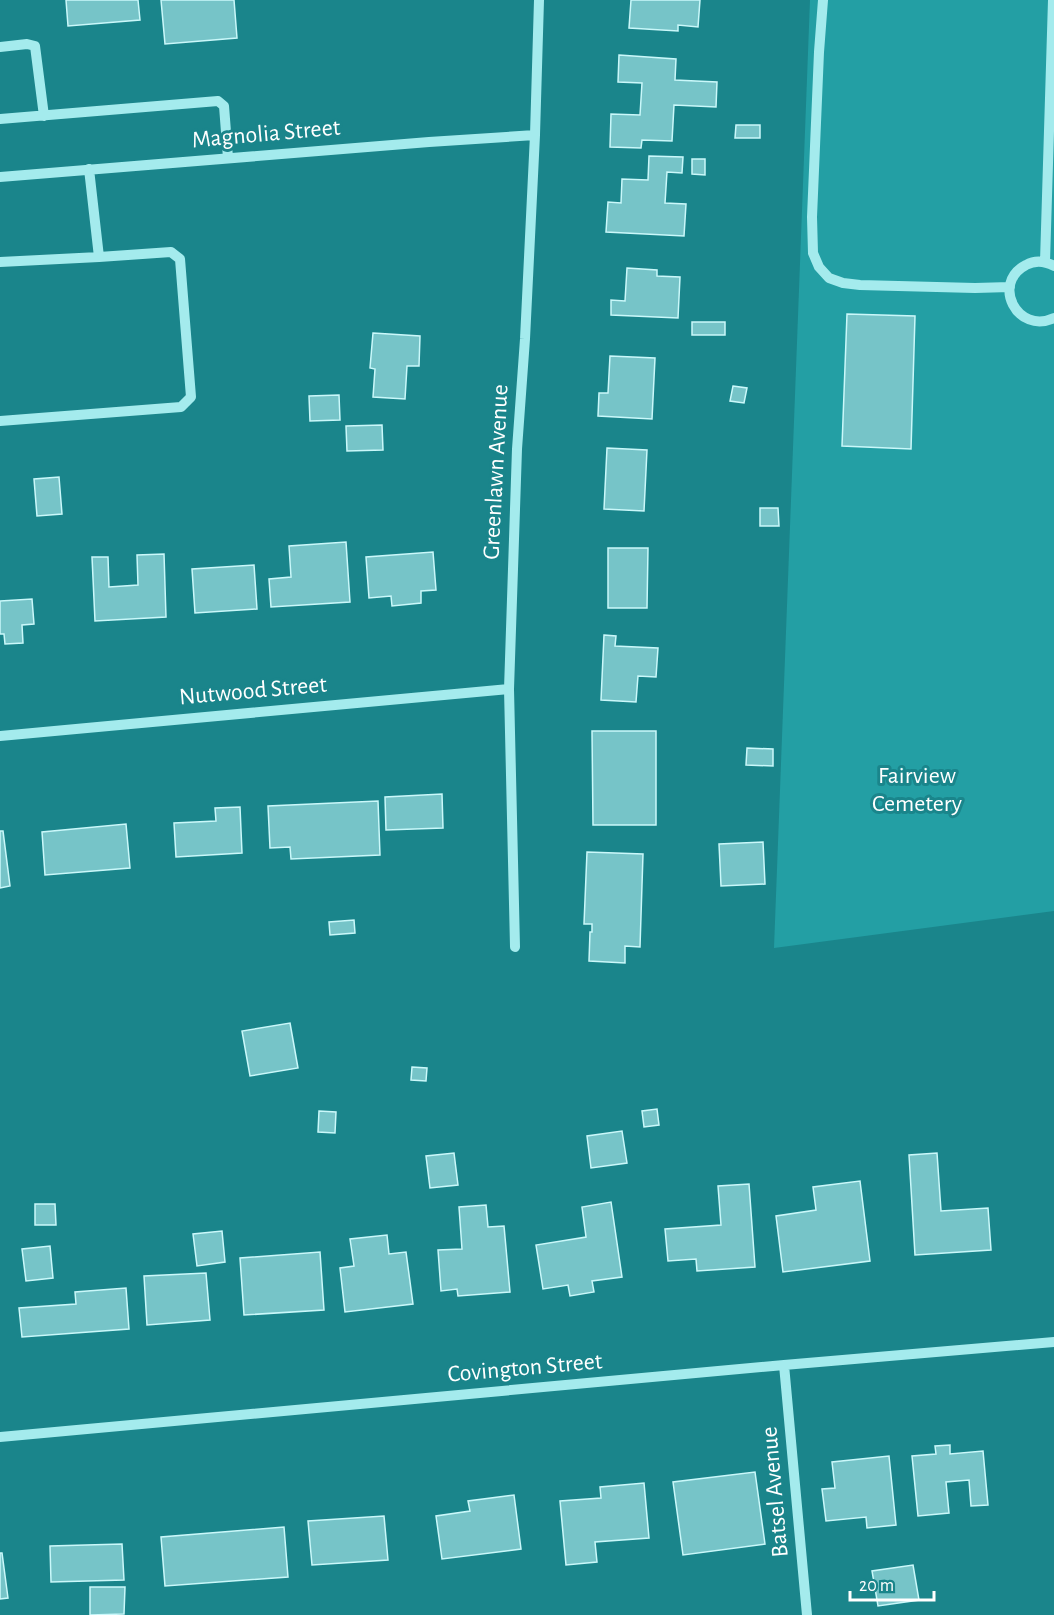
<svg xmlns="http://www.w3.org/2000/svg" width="1054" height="1615" font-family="'Alegreya Sans',sans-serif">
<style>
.green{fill:#239fa4}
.building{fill:#76c4c8;stroke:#caf8fa;stroke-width:1.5}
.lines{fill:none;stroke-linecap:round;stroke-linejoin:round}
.minor{stroke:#a4ebed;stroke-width:10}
.labels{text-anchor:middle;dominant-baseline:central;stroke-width:6;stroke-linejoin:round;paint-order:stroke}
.street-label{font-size:24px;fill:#fff;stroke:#1a858b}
.park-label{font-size:24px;fill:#fff;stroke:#1a858b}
</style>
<rect width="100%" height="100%" fill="#1a858b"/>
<path class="green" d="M 810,0 L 1054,0 L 1054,911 L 774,948 Z"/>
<path class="building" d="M 66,0 L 138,0 L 140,20 L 68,26 Z
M 161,0 L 234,0 L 237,38 L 165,44 Z
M 631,0 L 700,0 L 698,27 L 678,25 L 678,31 L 629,28 Z
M 619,55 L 676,59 L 675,80 L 717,82 L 716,107 L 674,105 L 672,141 L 642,140 L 641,148 L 610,147 L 611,114 L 640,115 L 642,83 L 618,82 Z
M 736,125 L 760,125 L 760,138 L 735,138 Z
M 649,156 L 683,157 L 682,173 L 667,172 L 665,203 L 686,204 L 684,236 L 606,232 L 608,202 L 621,203 L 622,179 L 648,180 Z
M 692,159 L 705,159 L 705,175 L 692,174 Z
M 627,268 L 657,270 L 657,276 L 680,277 L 678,318 L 611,315 L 611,300 L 625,301 Z
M 847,314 L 915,316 L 911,449 L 842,446 Z
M 692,322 L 725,322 L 725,335 L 692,335 Z
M 373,333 L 420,336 L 419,366 L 407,366 L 405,399 L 373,397 L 375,369 L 370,368 Z
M 610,356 L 655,358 L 652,419 L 598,416 L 599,393 L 608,393 Z
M 733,386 L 747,388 L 744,403 L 730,401 Z
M 339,395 L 340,420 L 310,421 L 309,396 Z
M 382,425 L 383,450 L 347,451 L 346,426 Z
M 607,448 L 647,450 L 644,511 L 604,509 Z
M 59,477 L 62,514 L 37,516 L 34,479 Z
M 760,508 L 778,508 L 779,526 L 760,526 Z
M 346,542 L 350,602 L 271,607 L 269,579 L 291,577 L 289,546 Z
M 608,548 L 648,548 L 647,608 L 608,608 Z
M 433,552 L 436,590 L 421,591 L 421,603 L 392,606 L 391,596 L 369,598 L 366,557 Z
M 164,554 L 166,617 L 95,621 L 92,557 L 108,557 L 109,587 L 138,585 L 137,555 Z
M 254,565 L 257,609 L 195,613 L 192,569 Z
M 32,599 L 34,624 L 22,625 L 23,643 L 5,644 L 4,634 L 0,634 L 0,601 Z
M 604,635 L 616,636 L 615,646 L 658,648 L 656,677 L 638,676 L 636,702 L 601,700 Z
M 592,731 L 656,731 L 656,825 L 593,825 Z
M 747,748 L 773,749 L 773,766 L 746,765 Z
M 442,794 L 443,828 L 386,830 L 385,797 Z
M 378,801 L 380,855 L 291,859 L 290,847 L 270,848 L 268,806 Z
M 240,807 L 242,853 L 176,857 L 174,823 L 216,821 L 215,808 Z
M 126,824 L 130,868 L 45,875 L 42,832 Z
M 0,831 L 3,831 L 10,886 L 0,888 Z
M 763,842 L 765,884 L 721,886 L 719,844 Z
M 587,852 L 643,854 L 640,947 L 625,946 L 625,963 L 589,961 L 590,932 L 592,932 L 592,924 L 584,924 Z
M 354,920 L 355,933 L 330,935 L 329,922 Z
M 290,1023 L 298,1068 L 250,1076 L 242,1031 Z
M 412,1067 L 427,1068 L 426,1081 L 411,1080 Z
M 657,1109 L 659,1125 L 644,1127 L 642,1111 Z
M 319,1111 L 336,1112 L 335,1133 L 318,1132 Z
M 622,1131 L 627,1163 L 591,1168 L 587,1136 Z
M 454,1153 L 458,1185 L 430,1188 L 426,1156 Z
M 937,1153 L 941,1211 L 988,1208 L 991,1250 L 915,1255 L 909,1155 Z
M 860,1181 L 870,1261 L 783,1272 L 776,1216 L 816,1210 L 813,1187 Z
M 749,1184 L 755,1267 L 697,1271 L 696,1259 L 668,1261 L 665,1229 L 721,1225 L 718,1186 Z
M 611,1202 L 622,1277 L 592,1281 L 594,1292 L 570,1296 L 568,1285 L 543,1289 L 536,1245 L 586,1237 L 582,1207 Z
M 35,1204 L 55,1204 L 56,1225 L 35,1225 Z
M 486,1205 L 488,1227 L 504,1226 L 510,1292 L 458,1296 L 457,1289 L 441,1291 L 438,1250 L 462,1249 L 459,1207 Z
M 222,1231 L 225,1262 L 197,1266 L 193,1234 Z
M 387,1235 L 389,1254 L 406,1252 L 413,1304 L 345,1312 L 340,1268 L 354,1266 L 350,1239 Z
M 50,1246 L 53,1278 L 26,1281 L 22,1249 Z
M 320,1252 L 324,1310 L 244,1315 L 240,1258 Z
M 206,1273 L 210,1320 L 147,1325 L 144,1276 Z
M 126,1288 L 129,1329 L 22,1337 L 19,1308 L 76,1304 L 75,1292 Z
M 950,1445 L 950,1454 L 983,1451 L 988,1505 L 971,1506 L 969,1480 L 946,1482 L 949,1513 L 918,1516 L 912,1456 L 936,1454 L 935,1446 Z
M 889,1456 L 896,1525 L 867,1528 L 866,1517 L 826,1521 L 822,1489 L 835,1488 L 832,1462 Z
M 755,1472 L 765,1544 L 683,1555 L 673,1482 Z
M 644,1483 L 649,1538 L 595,1542 L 597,1562 L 566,1565 L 560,1501 L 601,1498 L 600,1487 Z
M 514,1495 L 521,1549 L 442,1559 L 436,1516 L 470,1511 L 468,1501 Z
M 384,1516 L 388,1560 L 312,1565 L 308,1521 Z
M 284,1527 L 288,1577 L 165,1586 L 161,1537 Z
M 122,1544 L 124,1580 L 51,1582 L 50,1546 Z
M 0,1553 L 2,1553 L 8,1598 L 0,1599 Z
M 913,1565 L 919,1600 L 878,1606 L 872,1571 Z
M 90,1587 L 125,1587 L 124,1614 L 90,1615 Z"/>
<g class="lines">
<path class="minor" d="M 823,0 L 819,52 L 812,217 L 813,253 L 819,267 L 829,278 L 843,283 L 860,285 L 975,288 L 1010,287
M 0,47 L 27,44 L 35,46 L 44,116
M 0,119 L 218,101 L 224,106 L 228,158
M 0,177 L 429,142 L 535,135
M 0,262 L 99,257
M 1045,262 L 1053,0
M 1054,266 C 1045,261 1035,260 1026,265 C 991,283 1017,335 1054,318
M 0,421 L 181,407 L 191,397 L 180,259 L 171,252 L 99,257 L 89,169
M 0,736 L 509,689
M 515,947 L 509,689 L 517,449 L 525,339 L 535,135 L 539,0
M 784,1365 L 807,1615
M 0,1437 L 784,1365 L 1054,1342"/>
</g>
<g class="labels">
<g class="street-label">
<text transform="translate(266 134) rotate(-5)">Magnolia Street</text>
<text transform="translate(496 472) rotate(-87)">Greenlawn Avenue</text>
<text transform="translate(253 691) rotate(-5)">Nutwood Street</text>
<text transform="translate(525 1368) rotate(-5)">Covington Street</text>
<text transform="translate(775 1492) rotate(-95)">Batsel Avenue</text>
</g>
<g class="park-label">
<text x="917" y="776">Fairview<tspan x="917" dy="28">Cemetery</tspan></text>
</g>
</g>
<path d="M850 1591v9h84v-9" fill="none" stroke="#ffffff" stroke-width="3"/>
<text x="859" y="1591" font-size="18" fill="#ffffff" stroke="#1a858b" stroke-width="4.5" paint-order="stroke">20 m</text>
</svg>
